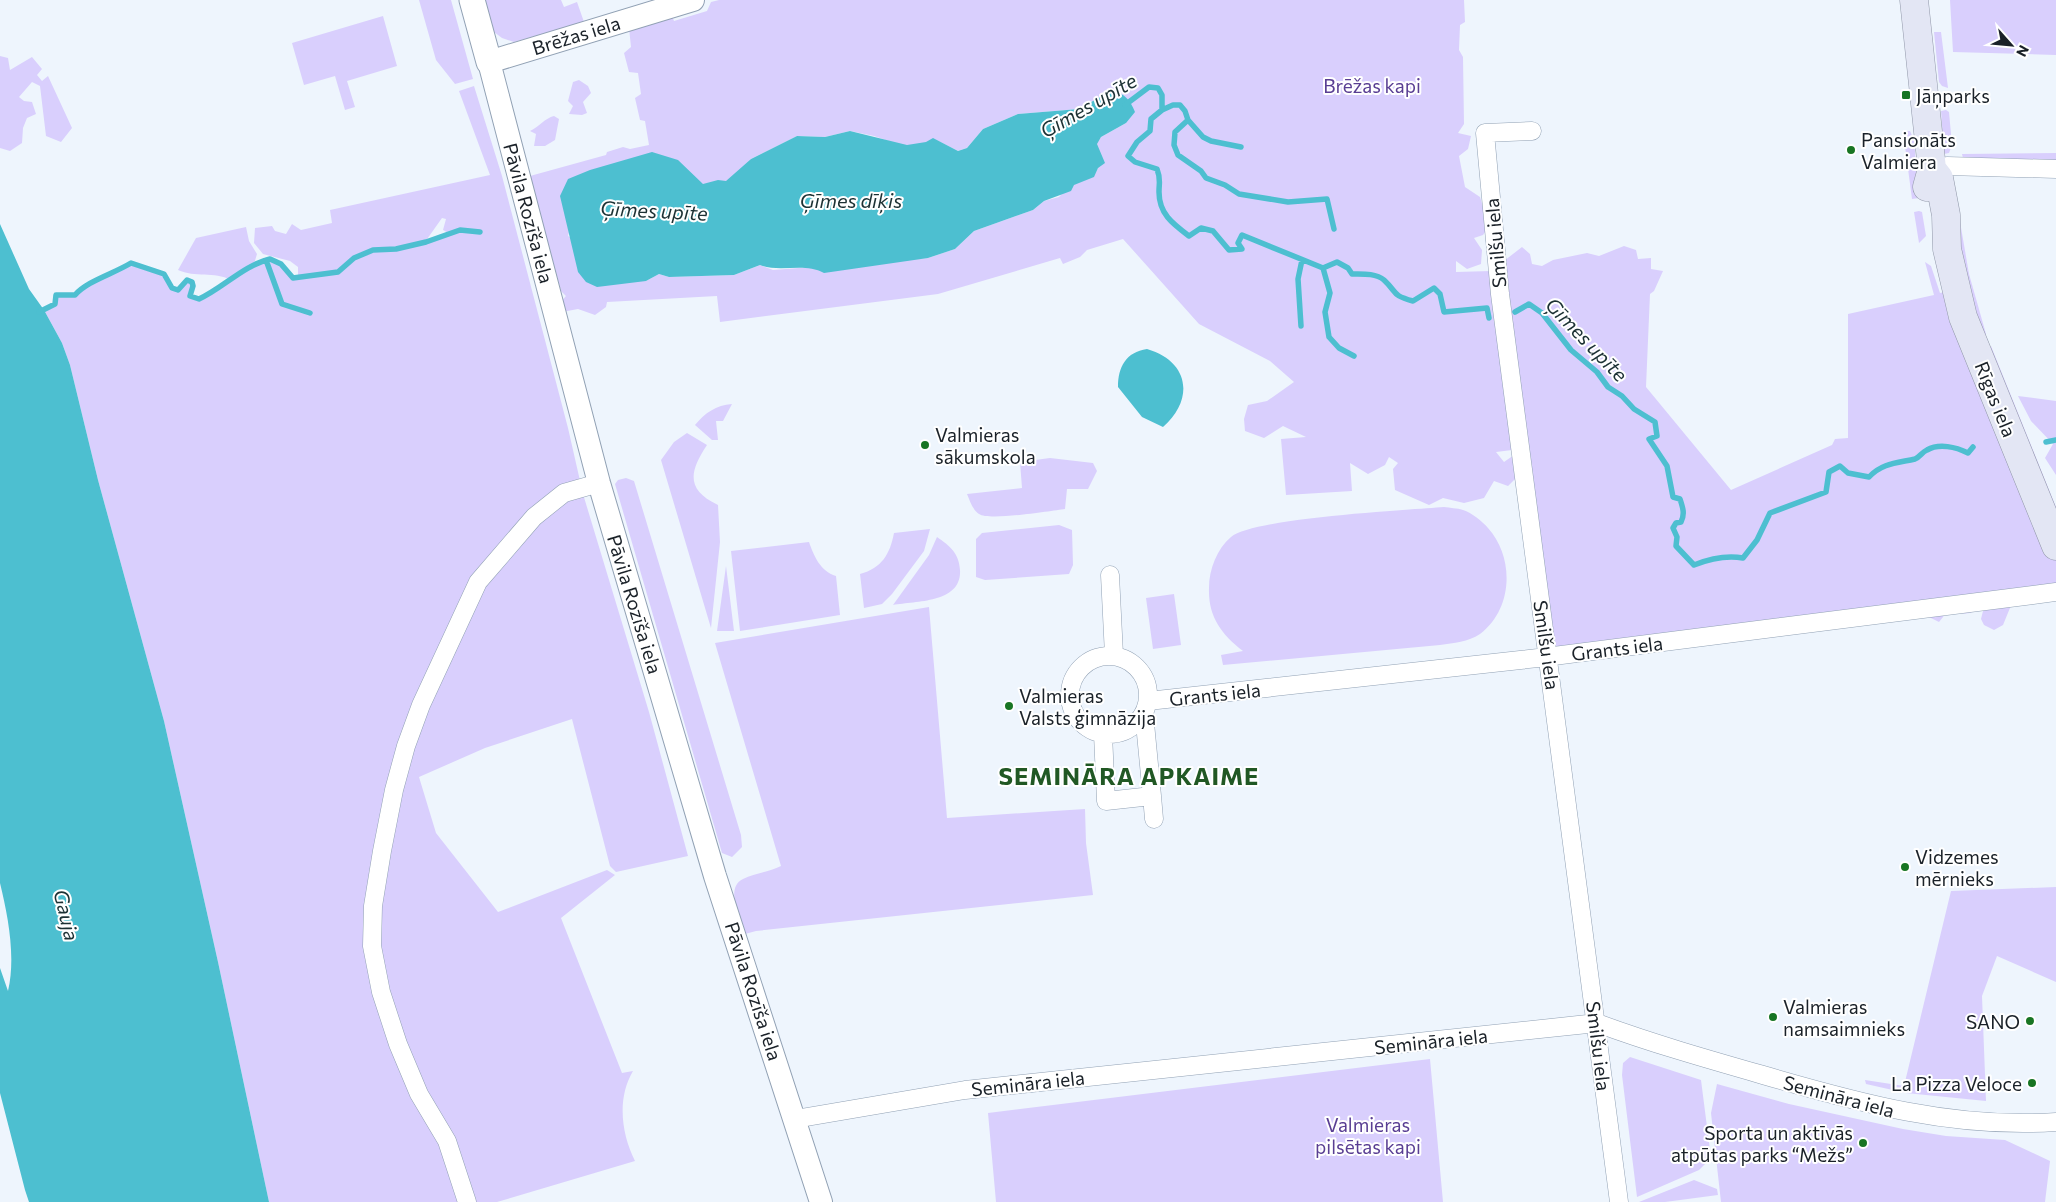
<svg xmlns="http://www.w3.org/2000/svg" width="2056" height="1202" font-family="Commissioner,sans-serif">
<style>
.green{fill:#d9cffd;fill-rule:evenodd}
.water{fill:#4dbfd0}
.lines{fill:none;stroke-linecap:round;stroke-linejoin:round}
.stream{stroke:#4dbfd0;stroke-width:5.5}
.minor-casing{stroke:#91a1b4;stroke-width:19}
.tertiary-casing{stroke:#91a1b4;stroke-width:24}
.secondary-casing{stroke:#91a1b4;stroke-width:27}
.primary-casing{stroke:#9097a8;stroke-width:29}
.minor{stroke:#fff;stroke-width:18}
.tertiary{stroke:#fff;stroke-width:22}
.secondary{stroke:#fff;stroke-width:25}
.primary{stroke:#e3e6f4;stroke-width:28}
.poi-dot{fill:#187523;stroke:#fff;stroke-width:2}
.labels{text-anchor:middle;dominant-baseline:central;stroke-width:4;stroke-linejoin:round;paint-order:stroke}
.street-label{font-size:19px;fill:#1a2128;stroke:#fff}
.park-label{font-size:19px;fill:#593e93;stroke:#fff}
.poi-label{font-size:19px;fill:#1a2128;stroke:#fff;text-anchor:start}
.water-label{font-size:20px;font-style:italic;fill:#1c3134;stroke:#fff}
.district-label{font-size:24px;font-weight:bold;letter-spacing:1px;fill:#215824;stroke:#fff}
</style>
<rect width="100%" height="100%" fill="#eef5fd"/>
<path class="green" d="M 419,0 L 451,0 L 473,79 L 455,84 L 436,60 Z
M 483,0 L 561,0 L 564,7 L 577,2 L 584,22 L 514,42 L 502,38 L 494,32 L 489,23 Z
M 719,0 L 1464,0 L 1465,22 L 1460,25 L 1459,50 L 1463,57 L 1464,124 L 1458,133 L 1471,136 L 1468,149 L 1459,156 L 1465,187 L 1480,197 L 1489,226 L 1483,235 L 1474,238 L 1482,250 L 1481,264 L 1467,269 L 1456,261 L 1456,272 L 1491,271 L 1522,247 L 1530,254 L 1532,264 L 1542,266 L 1553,260 L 1587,253 L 1599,256 L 1624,246 L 1636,250 L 1638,259 L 1651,258 L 1651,269 L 1663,271 L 1654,291 L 1650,294 L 1646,387 L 1731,490 L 1832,445 L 1835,439 L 1848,438 L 1848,314 L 1934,295 L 1925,262 L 1931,266 L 1940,293 L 1955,290 L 2056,548 L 2056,592 L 2012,603 L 2003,625 L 1994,630 L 1984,625 L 1981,619 L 1983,611 L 1976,609 C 1967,618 1958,610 1947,612 L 1939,622 L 1925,615 L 1548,656 L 1520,449 L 1496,452 L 1504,462 L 1514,455 L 1519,475 L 1508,486 L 1494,481 L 1484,498 L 1464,503 L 1443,498 L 1429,505 L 1395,490 L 1393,469 L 1398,463 L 1389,457 L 1385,465 L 1368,474 L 1350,463 L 1352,491 L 1286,495 L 1281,439 L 1306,437 L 1283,426 L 1264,438 L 1245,431 L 1244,419 L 1248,405 L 1267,401 L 1294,382 L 1270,361 L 1199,324 L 1123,239 L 1087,250 L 1080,257 L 1063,264 L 1060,258 L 938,294 L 720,322 L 717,296 L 607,302 L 606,307 L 595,315 L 578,309 L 562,312 L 559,304 L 566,296 L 561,291 L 530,176 L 606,155 L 607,152 L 623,147 L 630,149 L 649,145 L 645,121 L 640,120 L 635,98 L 641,94 L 638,73 L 629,72 L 624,53 L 631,47 L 629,28 L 672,16 L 674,21 L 707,11 L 711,2 ZM 1092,101 L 1126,123 L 1101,137 L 1091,150 L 1098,168 L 1093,177 L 1071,184 L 1059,197 L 1044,201 L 1033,210 L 974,231 L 955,249 L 928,258 L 773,270 L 760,265 L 734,275 L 669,277 L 659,274 L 646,281 L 568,236 L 569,232 L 731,182 L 751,159 L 797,136 L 825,137 L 850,131 L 874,136 L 906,147 L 938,141 L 958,151 L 967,148 L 983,129 L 1018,114 L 1079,109 Z
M 1950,0 L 2056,0 L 2056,55 L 1953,52 Z
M 383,16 L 397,66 L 347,81 L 355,107 L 345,110 L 335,76 L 304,85 L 292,43 Z
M 1934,32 L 1941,32 L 1948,88 L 1942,86 L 1939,82 Z
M 0,56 L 8,58 L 10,70 L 32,57 L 42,69 L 37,75 L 42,81 L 48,76 L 72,128 L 61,142 L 46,136 L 40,86 L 32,82 L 19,97 L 24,101 L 32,102 L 36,114 L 27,118 L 23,128 L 22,143 L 10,151 L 0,148 Z
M 579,80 L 588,86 L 591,93 L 583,102 L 587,113 L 582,115 L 569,114 L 573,106 L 568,101 L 573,82 Z
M 474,86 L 502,176 L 568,428 L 583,494 L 649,712 L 688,856 L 616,872 L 610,866 L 572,719 L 485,748 L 419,777 L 436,833 L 498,912 L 607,870 L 615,875 L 561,918 L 622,1073 L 633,1071 C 617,1098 621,1133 635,1161 L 497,1202 L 269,1202 L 218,962 L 164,721 L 98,480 L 70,365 L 62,343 L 44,310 L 55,304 L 56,295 L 75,295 C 87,281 113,274 131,263 L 164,274 L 172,288 L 178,290 L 187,280 L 192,282 L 193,286 L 190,296 L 199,299 L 231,280 C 214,271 195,278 178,270 L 196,238 L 246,227 L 249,241 L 257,254 L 254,264 L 270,259 L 281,264 L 293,278 L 298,277 L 298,267 L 290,261 L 263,254 L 254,243 L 255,228 L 272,226 L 275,231 L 286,234 L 292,224 L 301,230 L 332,223 L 330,210 L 490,175 L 459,91 ZM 442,218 L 446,219 L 443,230 L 450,234 L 425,242 Z
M 1946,110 L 1949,112 L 1952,145 L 1949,153 L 1944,154 L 1941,111 Z
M 554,116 L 559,119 L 555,140 L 545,146 L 534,146 L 536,134 L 530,131 C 539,127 545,118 554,116 Z
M 1903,131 L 1910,131 L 1914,140 L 1919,198 L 1912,199 Z
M 2056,153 L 2056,160 L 1963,158 L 1962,154 Z
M 1958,210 L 1969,274 L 1986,334 L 1983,337 L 1954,235 Z
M 1919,211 L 1922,212 L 1926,236 L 1919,243 L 1914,212 Z
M 1991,346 L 2056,507 L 2056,519 L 1990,352 Z
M 2018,396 L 2056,401 L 2056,475 L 2045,458 L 2053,444 L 2031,421 Z
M 732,404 L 723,421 L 716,421 L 718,440 L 712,440 L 695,425 C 705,413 716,405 732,404 Z
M 687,433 L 707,445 C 689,472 686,490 718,505 L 720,542 L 711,628 L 661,460 L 674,442 Z
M 1050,458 L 1093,463 L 1097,471 L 1088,489 L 1067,489 L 1065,509 C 1050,511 989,521 979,514 C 972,509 970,501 967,494 L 1022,488 L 1020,462 Z
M 626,478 L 634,481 L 741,835 L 742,847 L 732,857 L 722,853 L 615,484 L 618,480 Z
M 1444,507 C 1450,508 1457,508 1463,510 C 1472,513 1482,521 1488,528 C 1514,557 1514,608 1480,634 C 1468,642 1454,643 1440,645 L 1223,665 L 1221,655 L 1243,651 C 1221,634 1208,616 1209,588 C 1209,569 1217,549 1231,537 C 1254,518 1407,510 1444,507 Z
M 1059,525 L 1072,530 L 1073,565 L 1069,574 L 985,580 L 976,577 L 976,539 L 982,533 Z
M 930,529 L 924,551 L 892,594 L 882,604 L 864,608 L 860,574 C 882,568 890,554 894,533 Z
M 937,537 C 950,546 959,553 960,570 C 962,603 917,601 893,605 L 929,555 Z
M 809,542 C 814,556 820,571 836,576 L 840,615 L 740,631 L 731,551 Z
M 726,566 L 734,631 L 717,631 Z
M 1174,594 L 1181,645 L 1153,649 L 1146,598 Z
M 929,607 L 947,818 L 1085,809 L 1086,843 L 1093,895 L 756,931 L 745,934 C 741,920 724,888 743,879 C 755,873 769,872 781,866 L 715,643 Z
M 2056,887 L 2056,982 L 1997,956 L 1982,996 L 1986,1101 L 1906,1093 L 1866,1084 L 1865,1080 L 1904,1086 L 1951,891 Z
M 1630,1057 L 1701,1080 L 1711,1158 L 1699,1170 L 1637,1197 L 1622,1075 L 1623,1063 Z
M 1430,1059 L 1443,1202 L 996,1202 L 988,1113 Z
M 1717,1084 L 1789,1104 L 1903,1129 L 1946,1136 L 2005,1140 L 2050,1161 L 2045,1202 L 1721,1202 L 1711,1113 Z
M 1694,1180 L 1717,1189 L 1718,1195 L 1665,1202 L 1639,1202 Z"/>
<path class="water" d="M 1112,90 C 1125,94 1130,100 1135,112 L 1126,123 L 1101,137 L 1097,144 L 1105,163 L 1098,168 L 1094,177 L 1074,185 L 1071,191 L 1044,201 L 1033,210 L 974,231 L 955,249 L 928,258 L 824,273 C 804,262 781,273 760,265 L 734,275 L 669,277 L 659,274 L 646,281 L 597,287 L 586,282 L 578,272 L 560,196 L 568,179 L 590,170 L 652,152 L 678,160 L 703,184 L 718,180 L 726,181 L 751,159 L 797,136 L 825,137 L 850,131 L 907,145 L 926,142 L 933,138 L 958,151 L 967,148 L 983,129 L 1018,114 L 1079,109 Z
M 0,224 L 29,289 L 44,310 L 62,343 L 70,365 L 98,480 L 164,721 L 218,962 L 269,1202 L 29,1202 L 25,1190 L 0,1093 L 0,968 L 8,991 C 16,957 8,916 0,883 Z
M 1147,349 C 1189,361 1195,399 1163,427 L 1142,417 L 1118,387 C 1118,367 1126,352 1147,349 Z"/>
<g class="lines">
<path class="stream" d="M 1125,105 L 1149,87 L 1158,88 L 1162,95 L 1162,110 L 1151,119 L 1150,131 L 1137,142 L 1128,156 L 1135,162 L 1157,169 C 1161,179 1159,182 1159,192 C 1159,214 1173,224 1189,236 L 1201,228 L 1213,231 L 1229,250 L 1242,249 L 1238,243 L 1242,235 L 1323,268 L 1337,262 L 1348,268 L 1352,274 C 1362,274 1376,273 1384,280 C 1398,293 1391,295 1413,301 L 1434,288 L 1440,294 L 1444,312 L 1487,308 L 1489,318
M 1162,110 L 1173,105 L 1180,105 L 1185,111 L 1188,120 L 1175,132 L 1174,145 L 1178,155 L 1201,171 L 1206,178 L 1225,185 L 1239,194 L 1288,202 L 1327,199 L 1334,229
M 1188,120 L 1203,137 L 1211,141 L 1241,147
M 266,260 L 282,304 L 310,313
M 1323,268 L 1330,293 L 1325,312 L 1329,337 L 1339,348 L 1354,356
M 39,312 L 55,304 L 56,295 L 75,295 C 87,281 113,274 131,263 L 164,274 L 172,288 L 178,290 L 187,280 L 192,282 L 193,286 L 190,296 L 199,299 C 223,288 244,265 270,259 L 281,264 L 293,278 L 338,272 L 354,258 L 373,250 L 396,249 L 426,242 L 460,230 L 480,232
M 1515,312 L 1529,304 L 1542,313 L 1571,350 L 1597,372 L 1608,387 L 1622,396 L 1634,409 L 1655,422 L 1657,436 L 1649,439 L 1667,466 L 1673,497 L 1680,499 C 1683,508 1685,514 1681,522 L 1676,523 L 1673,528 L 1677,537 L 1676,546 L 1694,565 C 1709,559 1726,555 1743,558 L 1757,540 L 1770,513 L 1826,492 L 1829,472 L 1840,466 L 1848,473 L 1869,477 C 1882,463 1897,463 1915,459 C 1920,457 1922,452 1927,450 C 1939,443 1956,447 1968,453 L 1973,447
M 1301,326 L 1298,279 L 1302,260
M 2046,442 L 2056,440"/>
<g class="minor-casing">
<path id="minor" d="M 1532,131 L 1485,133 L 1500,294 L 1619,1202
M 1932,169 L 1947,166 L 2056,169
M 1110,575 L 1114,655
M1070 695a39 39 0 1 1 78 0a39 39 0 1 1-78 0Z
M 1148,701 L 1538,658 L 2056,592
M 1103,734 L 1106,801 L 1152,796 L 1144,713
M 1152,796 L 1154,819
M 795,1119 L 965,1090 L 1597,1023 C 1651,1043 1707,1059 1763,1075 C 1859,1103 1954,1129 2056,1122
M 467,1202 L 447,1141 L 419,1094 L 398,1044 L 381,992 L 372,946 L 373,906 L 382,851 L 394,790 L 406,746 L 421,705 L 478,582 L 534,517 L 564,493 L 599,483"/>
</g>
<g class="tertiary-casing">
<path id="tertiary" d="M 693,0 L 489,62 L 599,483 L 715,876 L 821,1202"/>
</g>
<g class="secondary-casing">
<path id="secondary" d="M 472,0 L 489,62"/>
</g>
<g class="primary-casing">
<path id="primary" d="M 1914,0 L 1932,169 L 1927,187
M 1932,169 L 1939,178 L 1946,215 L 1947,249 L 1963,317 L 2056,546"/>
</g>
<use href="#minor" class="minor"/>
<use href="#tertiary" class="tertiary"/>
<use href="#secondary" class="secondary"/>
<use href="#primary" class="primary"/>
</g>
<g class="poi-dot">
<rect x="1901" y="90" width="10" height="10" rx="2.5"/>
<circle cx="1851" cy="150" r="5"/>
<circle cx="925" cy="445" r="5"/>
<circle cx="1009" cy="706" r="5"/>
<circle cx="1905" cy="867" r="5"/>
<circle cx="1773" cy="1017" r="5"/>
<circle cx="2030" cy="1021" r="5"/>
<circle cx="2032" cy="1083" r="5"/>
<circle cx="1863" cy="1143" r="5"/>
</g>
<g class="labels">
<g class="street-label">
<text transform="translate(576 35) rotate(-17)">Brēžas iela</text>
<text transform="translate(529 213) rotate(75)">Pāvila Rozīša iela</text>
<text transform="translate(1495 243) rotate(-95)">Smilšu iela</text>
<text transform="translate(1996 399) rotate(68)">Rīgas iela</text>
<text transform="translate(635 604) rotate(73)">Pāvila Rozīša iela</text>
<text transform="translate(1547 645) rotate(82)">Smilšu iela</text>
<text transform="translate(1617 648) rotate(-7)">Grants iela</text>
<text transform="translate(1215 694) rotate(-6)">Grants iela</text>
<text transform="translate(754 991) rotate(72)">Pāvila Rozīša iela</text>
<text transform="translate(1431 1041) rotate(-6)">Semināra iela</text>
<text transform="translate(1599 1046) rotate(83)">Smilšu iela</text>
<text transform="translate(1028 1083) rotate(-6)">Semināra iela</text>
<text transform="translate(1839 1096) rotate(15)">Semināra iela</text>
</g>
<g class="park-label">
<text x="1372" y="85">Brēžas kapi</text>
<text x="1368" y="1124">Valmieras<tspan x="1368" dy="22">pilsētas kapi</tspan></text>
</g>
<g class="poi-label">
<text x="1916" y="95">Jāņparks</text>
<text x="1861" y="139">Pansionāts<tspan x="1861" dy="22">Valmiera</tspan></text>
<text x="935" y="434">Valmieras<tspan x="935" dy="22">sākumskola</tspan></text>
<text x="1019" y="695">Valmieras<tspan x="1019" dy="22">Valsts ģimnāzija</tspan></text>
<text x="1915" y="856">Vidzemes<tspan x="1915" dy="22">mērnieks</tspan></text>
<text x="1783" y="1006">Valmieras<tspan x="1783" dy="22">namsaimnieks</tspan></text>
<text x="2020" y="1021" text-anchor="end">SANO</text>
<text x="2022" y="1083" text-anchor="end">La Pizza Veloce</text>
<text x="1853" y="1132" text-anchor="end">Sporta un aktīvās<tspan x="1853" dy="22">atpūtas parks “Mežs”</tspan></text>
</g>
<g class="water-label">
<text transform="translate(1088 105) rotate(-30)">Ģīmes upīte</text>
<text x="851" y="200">Ģīmes dīķis</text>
<text transform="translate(654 210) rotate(3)">Ģīmes upīte</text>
<text transform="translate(1587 339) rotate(46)">Ģīmes upīte</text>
<text transform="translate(67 915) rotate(77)">Gauja</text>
</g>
<g class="district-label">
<text x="1129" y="775">SEMINĀRA APKAIME</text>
</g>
</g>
<g transform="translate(2011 45) rotate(117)" stroke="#ffffff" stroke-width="4" paint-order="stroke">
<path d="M0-4L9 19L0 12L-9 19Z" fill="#1a2128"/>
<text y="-8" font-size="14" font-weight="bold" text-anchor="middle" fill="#1a2128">N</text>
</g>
</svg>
